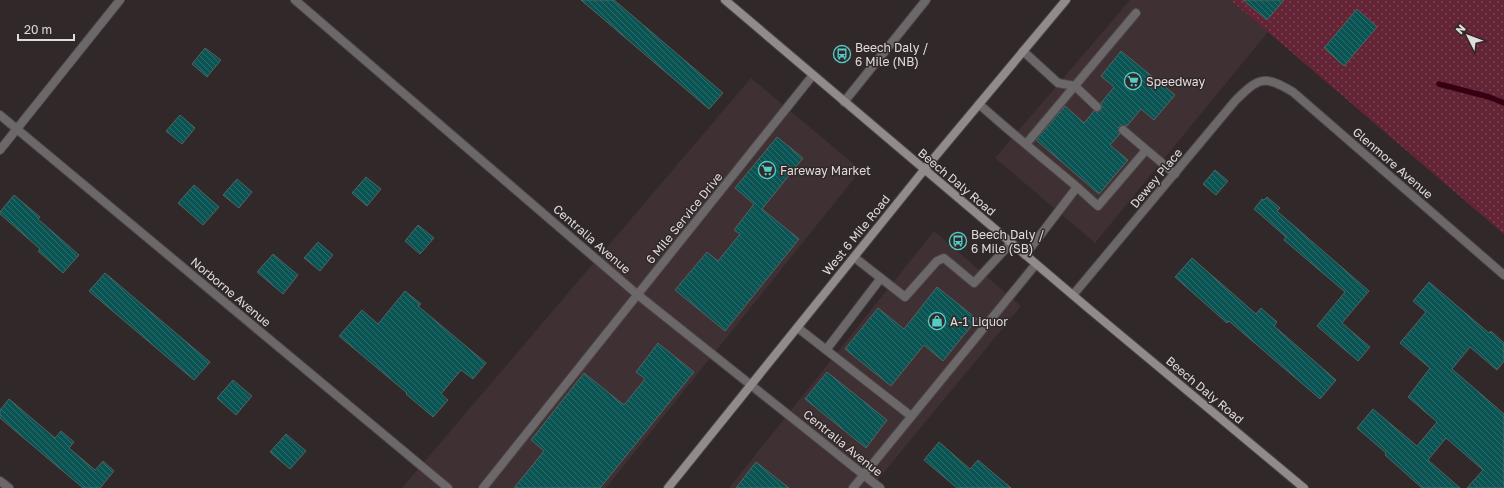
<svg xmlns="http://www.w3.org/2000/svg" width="1504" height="488" font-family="'Golos Text',sans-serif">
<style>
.built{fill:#3f3033}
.grass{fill:url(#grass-dots)}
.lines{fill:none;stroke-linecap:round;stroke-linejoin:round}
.stream{stroke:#370012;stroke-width:5.5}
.building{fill:url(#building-back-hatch);stroke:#566160}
.service-casing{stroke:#4c4546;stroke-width:10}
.minor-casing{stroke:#4c4546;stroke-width:10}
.secondary-casing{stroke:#4c4546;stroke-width:10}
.service{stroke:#6c6869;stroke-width:8}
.minor{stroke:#6c6869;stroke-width:8}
.secondary{stroke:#928b8c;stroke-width:8}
.labels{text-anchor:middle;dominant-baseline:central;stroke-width:3;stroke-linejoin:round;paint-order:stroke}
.poi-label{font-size:12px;fill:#e1dbdc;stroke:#302829;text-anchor:start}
.street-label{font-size:12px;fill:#e1dbdc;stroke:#302829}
</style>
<defs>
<pattern id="grass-dots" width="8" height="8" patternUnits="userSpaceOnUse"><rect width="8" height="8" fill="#632535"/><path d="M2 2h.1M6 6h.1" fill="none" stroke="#794452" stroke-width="1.8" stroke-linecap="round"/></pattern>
<pattern id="building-back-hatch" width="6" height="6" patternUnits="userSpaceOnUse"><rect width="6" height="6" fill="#0a5553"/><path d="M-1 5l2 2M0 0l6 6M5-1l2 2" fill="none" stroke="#2d6d6b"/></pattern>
</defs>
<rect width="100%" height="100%" fill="#302829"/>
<path class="built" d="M 1130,0 L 1230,0 L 1268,32 L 1095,243 L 995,158 Z
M 751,78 L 861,170 L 606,488 L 402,488 Z
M 934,231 L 1021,306 L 871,488 L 729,488 Z"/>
<path class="grass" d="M 1230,0 L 1504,0 L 1504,234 L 1268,32 Z"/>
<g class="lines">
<path class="stream" d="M 1439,84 L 1489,97 L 1504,103"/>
</g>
<path class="building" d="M 581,0 L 614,0 L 723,93 L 709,109 Z
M 1243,0 L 1284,0 L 1267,20 Z
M 1357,9 L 1377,27 L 1344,66 L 1324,48 Z
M 205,48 L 221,60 L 207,77 L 192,64 Z
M 1121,51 L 1175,95 L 1154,120 L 1141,109 L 1127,126 L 1122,125 L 1119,127 L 1118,131 L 1120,134 L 1110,145 L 1128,160 L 1099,194 L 1036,140 L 1065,106 L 1084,123 L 1094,111 L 1098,112 L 1101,110 L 1102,106 L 1101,103 L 1114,87 L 1101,76 Z
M 180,115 L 195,128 L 182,144 L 166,131 Z
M 777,137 L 803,158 L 762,209 L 799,239 L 725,331 L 675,290 L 707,252 L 718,261 L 740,234 L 734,230 L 754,204 L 735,188 Z
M 1215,170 L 1228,181 L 1216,195 L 1203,184 Z
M 366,177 L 381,189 L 367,206 L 352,193 Z
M 237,179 L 252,192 L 239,208 L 223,195 Z
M 194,185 L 219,207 L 203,225 L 178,203 Z
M 14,195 L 40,217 L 38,219 L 79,255 L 63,273 L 38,251 L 40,249 L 0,214 L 0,212 Z
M 1267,197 L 1280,208 L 1277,211 L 1369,291 L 1342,323 L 1370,347 L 1358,361 L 1317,326 L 1345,292 L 1284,240 L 1286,237 L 1254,209 L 1262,199 L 1264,200 Z
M 418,225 L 434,238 L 420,254 L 405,241 Z
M 318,242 L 333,255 L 320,271 L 304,258 Z
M 273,254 L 298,275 L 283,294 L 257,272 Z
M 1192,258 L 1256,314 L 1261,308 L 1277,322 L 1274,326 L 1336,380 L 1320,399 L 1229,321 L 1227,323 L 1175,277 Z
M 105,273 L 210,362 L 194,380 L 89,291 Z
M 1429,282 L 1489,333 L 1491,331 L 1504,343 L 1504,361 L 1497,370 L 1470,347 L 1452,369 L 1504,414 L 1504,488 L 1467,488 L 1483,470 L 1446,438 L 1428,460 L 1460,488 L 1422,488 L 1385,455 L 1386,453 L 1357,428 L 1373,409 L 1417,446 L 1437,422 L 1408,397 L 1430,368 L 1400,343 L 1426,312 L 1413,301 Z
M 937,287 L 977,319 L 943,361 L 924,345 L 891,386 L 845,349 L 878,308 L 904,329 Z
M 405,291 L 421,304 L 418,306 L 486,363 L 473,379 L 461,370 L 441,394 L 448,400 L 433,417 L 406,394 L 407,393 L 339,336 L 362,310 L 378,324 Z
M 658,343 L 694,372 L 600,488 L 514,488 L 544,451 L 531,440 L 584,373 L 624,405 L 645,379 L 636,372 Z
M 827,372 L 887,420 L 866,448 L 805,399 Z
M 233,380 L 252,396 L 236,415 L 217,398 Z
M 9,399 L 55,438 L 61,431 L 74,442 L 69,448 L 95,470 L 103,461 L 114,471 L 100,488 L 83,488 L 0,418 L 0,410 Z
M 286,434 L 306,451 L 290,469 L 270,452 Z
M 939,442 L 970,469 L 978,460 L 1011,488 L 957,488 L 924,460 Z
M 756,462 L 789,488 L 736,488 Z"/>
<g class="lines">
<g class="service-casing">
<path id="service" d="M 1023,51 L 1058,83 L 1075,86 L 1097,107
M 844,102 L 926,0
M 979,104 C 1011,133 1044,159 1077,187 L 1025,255
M 1123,130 L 1175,174
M 1026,144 L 1136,13
M 1077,187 L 1098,206 L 1146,150
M 854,257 L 905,297 L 937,261 L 944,258 L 974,283 L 1011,243
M 798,328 L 911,416
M 826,350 L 881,278
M 483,488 L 813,75
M 853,488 L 1036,264"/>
</g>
<g class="minor-casing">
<path id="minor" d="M 295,0 L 638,295 L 880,488
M 0,115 L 448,488
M 0,150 L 120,0
M 1073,295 L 1235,101 C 1259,77 1264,75 1293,92 L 1504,275
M 0,481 L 9,488"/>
</g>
<g class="secondary-casing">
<path id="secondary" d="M 725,0 L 1088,308 L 1304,488
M 668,488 L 924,170 L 1066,0"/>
</g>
<use href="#service" class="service"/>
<use href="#minor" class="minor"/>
<use href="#secondary" class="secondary"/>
</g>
<defs>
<g id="bus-ring" transform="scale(0.9)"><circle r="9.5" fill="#302829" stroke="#54cdc8" stroke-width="1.5"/><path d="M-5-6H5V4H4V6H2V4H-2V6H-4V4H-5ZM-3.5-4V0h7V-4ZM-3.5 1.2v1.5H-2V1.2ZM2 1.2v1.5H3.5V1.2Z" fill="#54cdc8"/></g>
<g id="supermarket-ring" transform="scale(0.9)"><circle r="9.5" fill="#302829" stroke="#54cdc8" stroke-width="1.5"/><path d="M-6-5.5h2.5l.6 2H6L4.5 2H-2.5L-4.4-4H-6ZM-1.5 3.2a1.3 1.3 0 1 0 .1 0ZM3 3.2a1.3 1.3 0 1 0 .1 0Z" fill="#54cdc8"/></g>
<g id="shop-ring" transform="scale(0.9)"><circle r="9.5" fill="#302829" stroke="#54cdc8" stroke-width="1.5"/><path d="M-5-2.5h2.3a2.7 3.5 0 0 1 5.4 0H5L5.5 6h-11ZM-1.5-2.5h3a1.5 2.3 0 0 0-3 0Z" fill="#54cdc8"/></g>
</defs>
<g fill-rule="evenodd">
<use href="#bus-ring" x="842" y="54"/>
<use href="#supermarket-ring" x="1133" y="81"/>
<use href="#supermarket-ring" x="767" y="170"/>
<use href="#bus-ring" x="958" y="241"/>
<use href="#shop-ring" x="937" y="321"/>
</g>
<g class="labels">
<g class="poi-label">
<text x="855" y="47">Beech Daly /<tspan x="855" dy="14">6 Mile (NB)</tspan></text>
<text x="1146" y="81">Speedway</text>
<text x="780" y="170">Fareway Market</text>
<text x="971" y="234">Beech Daly /<tspan x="971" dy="14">6 Mile (SB)</tspan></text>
<text x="950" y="321">A-1 Liquor</text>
</g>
<g class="street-label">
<text transform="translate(1393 163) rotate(41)">Glenmore Avenue</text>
<text transform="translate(1156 178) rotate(-50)">Dewey Place</text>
<text transform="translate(957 182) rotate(40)">Beech Daly Road</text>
<text transform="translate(684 218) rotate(-51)">6 Mile Service Drive</text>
<text transform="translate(856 235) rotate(-51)">West 6 Mile Road</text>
<text transform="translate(592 239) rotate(41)">Centralia Avenue</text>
<text transform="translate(231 292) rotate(40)">Norborne Avenue</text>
<text transform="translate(1205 390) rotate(40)">Beech Daly Road</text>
<text transform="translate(843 443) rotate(39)">Centralia Avenue</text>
</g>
</g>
<g transform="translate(1468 36) rotate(312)" stroke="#302829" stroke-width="3" paint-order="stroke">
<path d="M0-3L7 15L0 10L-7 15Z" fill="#e1dbdc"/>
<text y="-6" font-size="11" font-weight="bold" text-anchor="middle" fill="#e1dbdc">N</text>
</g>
<path d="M18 34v6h56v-6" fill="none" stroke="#e1dbdc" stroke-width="2"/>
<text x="24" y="34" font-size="12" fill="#e1dbdc" stroke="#302829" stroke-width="3" paint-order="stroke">20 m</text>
</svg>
